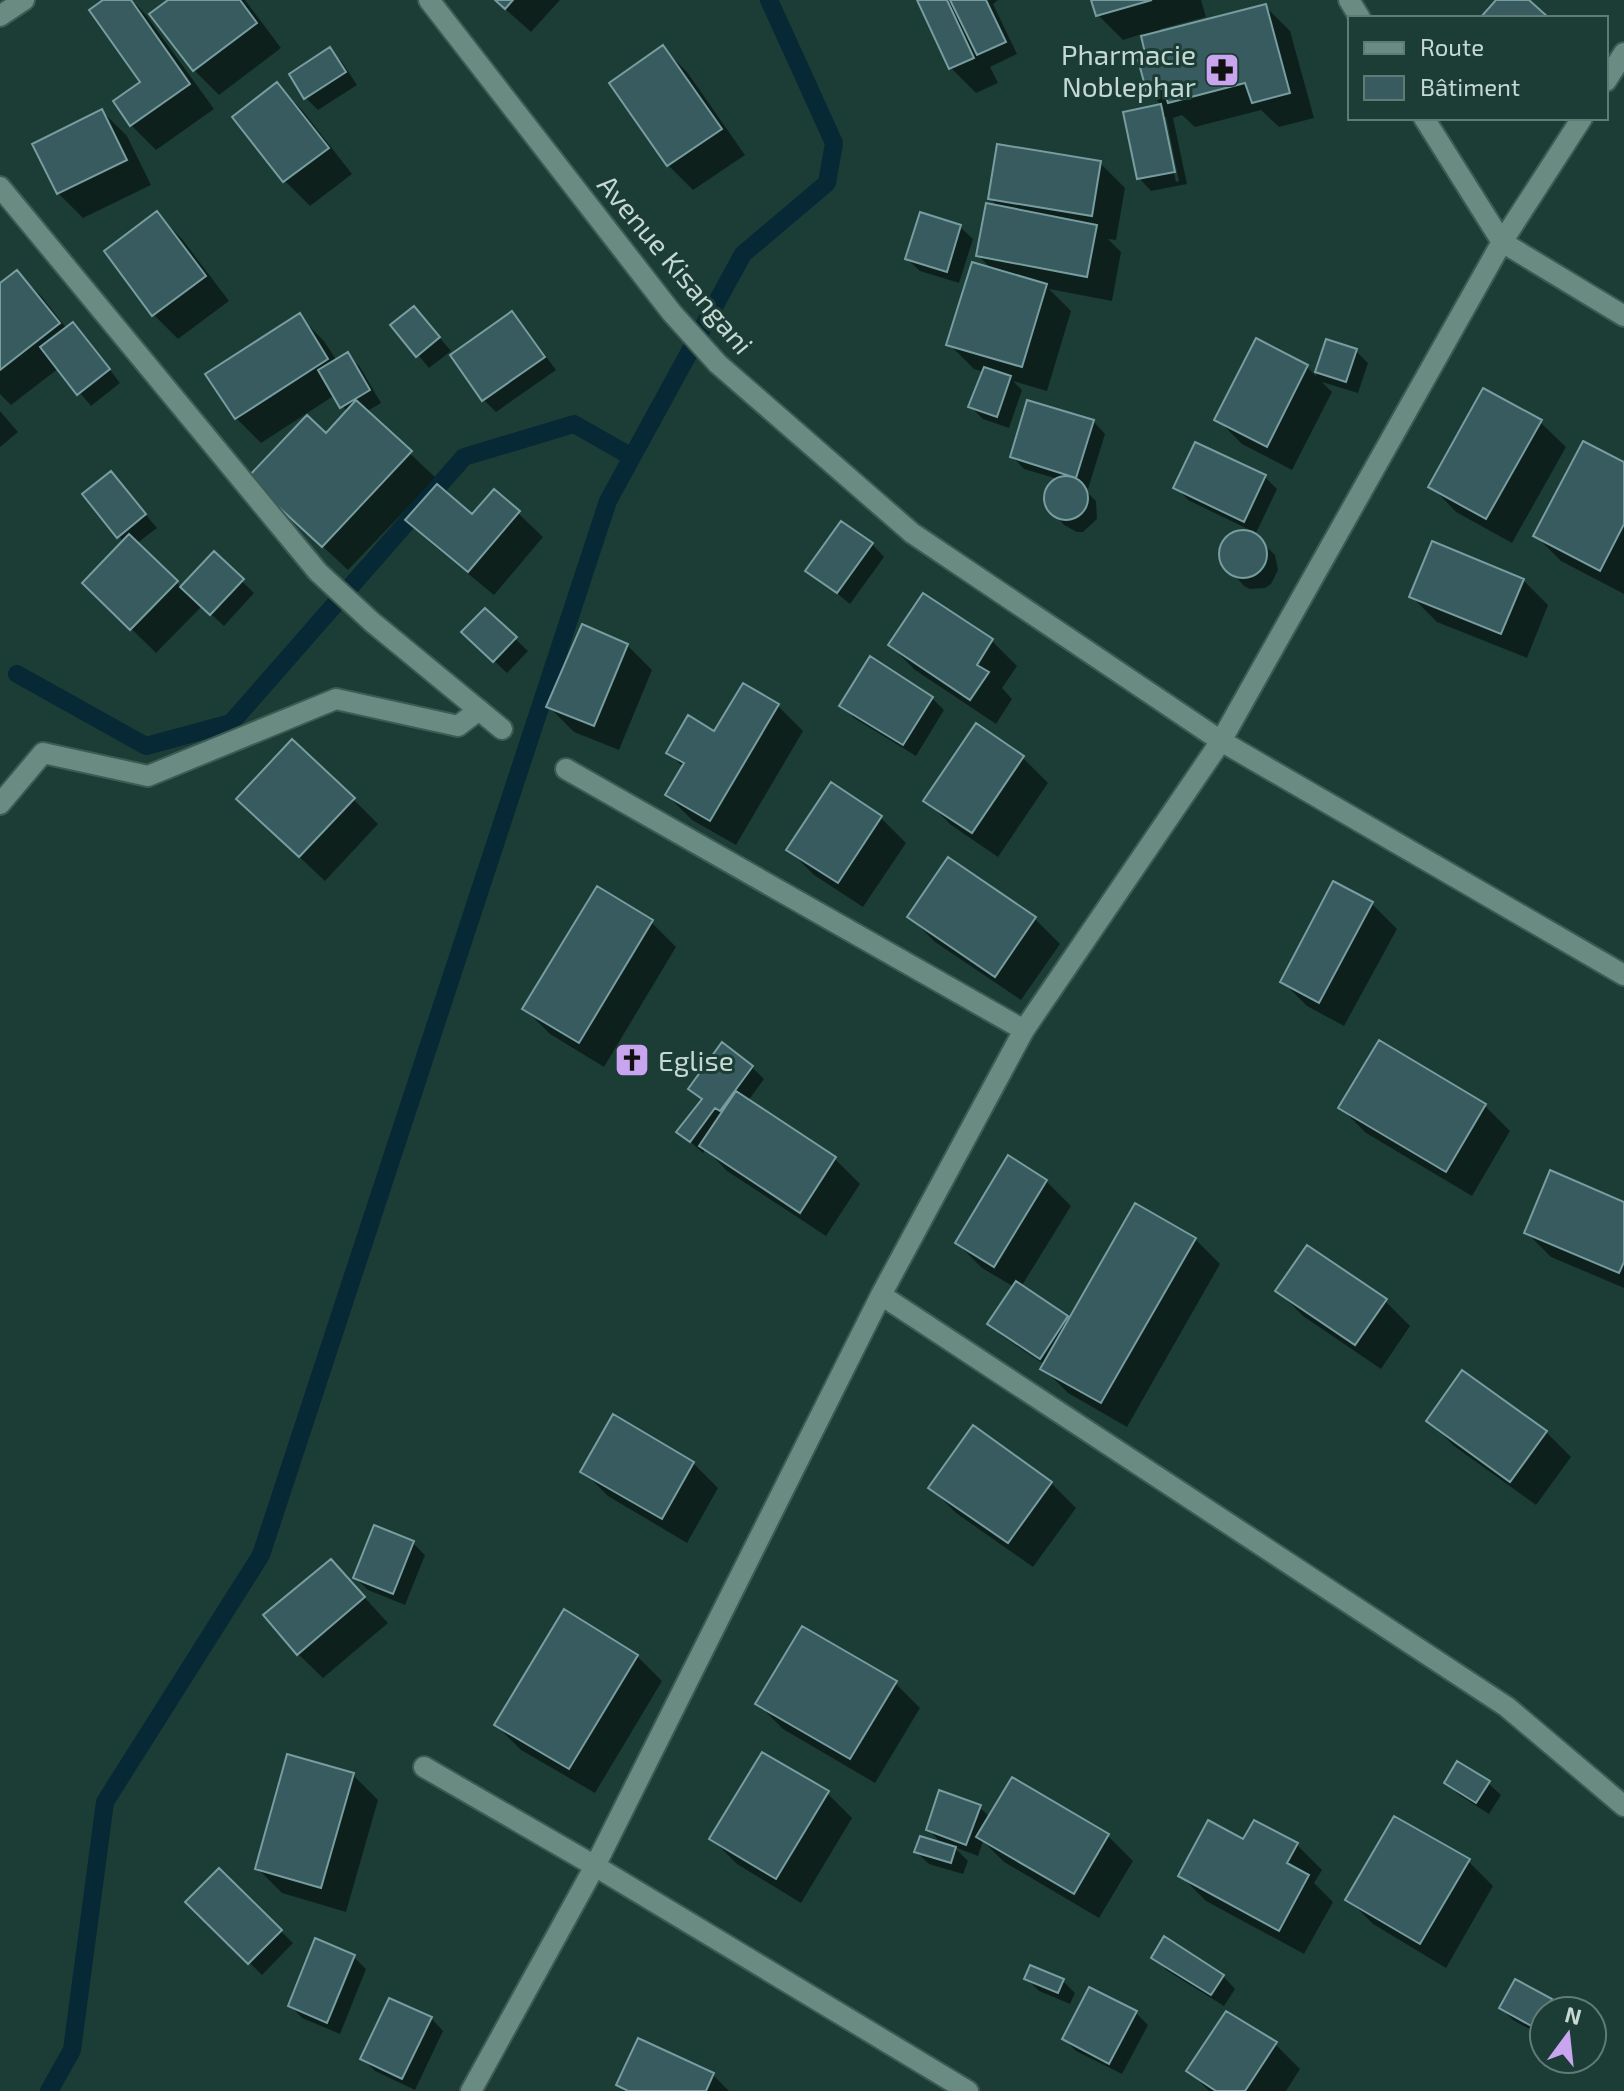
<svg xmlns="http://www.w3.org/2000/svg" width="1624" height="2091" font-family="'Exo 2',sans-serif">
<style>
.shadow{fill:#0007;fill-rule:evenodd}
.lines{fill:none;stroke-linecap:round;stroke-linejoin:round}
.stream{stroke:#072835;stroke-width:18}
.building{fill:#375b5e;stroke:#779da0;stroke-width:2}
.lane-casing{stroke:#3d5a54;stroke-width:24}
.street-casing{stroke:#3d5a54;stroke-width:24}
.lane{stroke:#698b82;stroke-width:20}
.street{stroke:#698b82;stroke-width:20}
.labels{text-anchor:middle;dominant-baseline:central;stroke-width:6;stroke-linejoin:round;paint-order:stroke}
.poi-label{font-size:28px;fill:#c6d8d3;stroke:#1c3d36;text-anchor:end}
.street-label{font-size:28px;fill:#c6d8d3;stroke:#1c3d36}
</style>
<rect width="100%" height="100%" fill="#1c3d36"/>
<path class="shadow" d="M 107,0 L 132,0 L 146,15 L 214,109 L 156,150 L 131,125 L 143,82 Z
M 171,0 L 245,0 L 281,48 L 219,95 L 194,70 L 152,14 Z
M 495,0 L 560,0 L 531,32 Z
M 919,0 L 998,0 L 993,4 L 1017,54 L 990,67 L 998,83 L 976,93 L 951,68 Z
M 1094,0 L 1201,0 L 1206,17 L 1160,29 L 1162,33 L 1265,6 L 1290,31 L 1314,118 L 1279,127 L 1261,110 L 1195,127 L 1182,115 L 1173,118 L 1187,184 L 1151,191 L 1139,178 L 1125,113 L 1162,106 L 1149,92 L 1140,61 L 1148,58 L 1142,34 L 1123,40 L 1098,15 ZM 1162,117 L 1166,117 L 1179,181 L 1176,182 Z
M 662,47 L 687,72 L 745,155 L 693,190 L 668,165 Z
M 330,50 L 342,62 L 357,85 L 318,110 L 306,98 L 291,74 Z
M 277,85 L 302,110 L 352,174 L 310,206 L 285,181 L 235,118 Z
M 102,111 L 127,136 L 151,185 L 83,218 L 58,193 Z
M 1100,163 L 1125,188 L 1116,240 L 1108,239 L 1121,252 L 1112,301 L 1049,289 L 1071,311 L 1047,391 L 1013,381 L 1022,390 L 1009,428 L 983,419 L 971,407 L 984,372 L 974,369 L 949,344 L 993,271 L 978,255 L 999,208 L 990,198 Z
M 157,214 L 182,239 L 229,301 L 178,339 L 153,314 Z
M 960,227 L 973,239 L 959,283 L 920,271 L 907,259 Z
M 17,272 L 42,297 L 67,329 L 73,325 L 85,337 L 120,383 L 91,406 L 59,368 L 11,405 L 0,394 L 0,286 Z
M 414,308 L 451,351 L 429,368 L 393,325 Z
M 512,313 L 524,326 L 556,370 L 496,412 L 484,400 Z
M 299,316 L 324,341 L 337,361 L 348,355 L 360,367 L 381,403 L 366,412 L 436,478 L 348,570 L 275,502 L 326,435 L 347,412 L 335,395 L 261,443 L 236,418 Z
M 1327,341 L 1356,351 L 1368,363 L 1358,393 L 1322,382 L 1332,392 L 1292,470 L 1242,444 L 1217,419 L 1307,367 L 1316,376 Z
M 0,411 L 18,432 L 0,447 Z
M 1093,421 L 1105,434 L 1088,489 L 1082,487 L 1096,501 L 1097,519 L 1083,532 L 1077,532 L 1064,525 L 1047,505 L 1047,492 L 1055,482 L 1061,480 L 1024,469 L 1012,456 Z
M 1540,422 L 1566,447 L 1512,543 L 1456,512 L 1431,486 Z
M 1624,464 L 1624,594 L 1561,561 L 1536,536 Z
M 111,474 L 157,528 L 136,544 L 182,588 L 214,554 L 254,593 L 224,626 L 202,606 L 156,653 L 85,583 L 124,542 L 119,536 Z
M 1265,477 L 1277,489 L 1256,533 L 1188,500 L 1176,487 Z
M 518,513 L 543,537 L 494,595 L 433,545 L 408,520 Z
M 1243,531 L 1257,537 L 1275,555 L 1278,570 L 1271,584 L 1265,588 L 1250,589 L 1244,586 L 1222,562 L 1221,548 L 1229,536 Z
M 872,544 L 884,557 L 850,604 L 808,570 Z
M 1523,580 L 1548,605 L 1527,658 L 1437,622 L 1412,597 Z
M 924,595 L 992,641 L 1017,666 L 1002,688 L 1012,699 L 996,724 L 915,670 L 890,645 Z
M 485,610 L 528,651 L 507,673 L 464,632 Z
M 627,645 L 652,670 L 619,750 L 574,732 L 549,707 Z
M 744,686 L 778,706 L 803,731 L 736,845 L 692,820 L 667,795 L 684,768 L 669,753 L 715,734 Z
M 932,698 L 944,710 L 916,756 L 854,718 L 842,705 Z
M 977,726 L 1023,758 L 1048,783 L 998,857 L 951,825 L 926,800 Z
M 832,785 L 881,818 L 906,843 L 863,907 L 814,875 L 789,850 Z
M 353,799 L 378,824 L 325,881 L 264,824 Z
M 1372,904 L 1397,929 L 1344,1026 L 1307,1006 L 1282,981 Z
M 910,917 L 1035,919 L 1060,944 L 1021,1000 L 935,942 Z
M 651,922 L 676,947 L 604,1067 L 550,1034 L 525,1009 Z
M 1380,1043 L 1485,1106 L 1510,1131 L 1472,1196 L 1366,1133 L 1341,1108 Z
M 752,1067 L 764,1079 L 748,1101 L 835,1159 L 860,1184 L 826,1236 L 727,1171 L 706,1149 L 703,1153 L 679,1132 L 703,1101 L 691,1088 Z
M 1046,1181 L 1071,1206 L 1021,1287 L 1070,1321 L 1195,1239 L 1220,1264 L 1127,1427 L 1068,1393 L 1043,1368 L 1045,1365 L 1002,1336 L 990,1323 L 1014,1287 L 982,1268 L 957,1243 Z
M 1624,1204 L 1624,1288 L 1551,1257 L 1526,1232 Z
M 1278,1291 L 1385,1301 L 1410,1326 L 1381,1369 L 1303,1316 Z
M 1429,1421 L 1546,1432 L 1571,1457 L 1536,1505 L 1454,1446 Z
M 693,1463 L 718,1488 L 687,1543 L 608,1496 L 583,1471 Z
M 1051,1483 L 1076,1508 L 1033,1567 L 956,1513 L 931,1488 Z
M 413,1543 L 425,1555 L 405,1605 L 368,1590 L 355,1578 Z
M 331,1561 L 388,1623 L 323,1678 L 298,1654 Z
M 637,1656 L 662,1681 L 595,1793 L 521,1750 L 496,1725 Z
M 895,1683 L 920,1708 L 875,1783 L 783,1729 L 758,1704 Z
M 353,1775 L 378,1800 L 346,1912 L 282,1893 L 257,1868 Z
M 1446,1783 L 1488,1783 L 1501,1795 L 1489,1814 L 1459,1795 Z
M 827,1793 L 852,1818 L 801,1903 L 737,1864 L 712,1839 Z
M 979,1807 L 990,1817 L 1108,1836 L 1133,1861 L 1099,1918 L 1004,1862 L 983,1841 L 978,1856 L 954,1847 L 968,1861 L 963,1874 L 929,1864 L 916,1852 L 943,1845 L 928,1829 Z
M 1244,1842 L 1297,1845 L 1322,1870 L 1314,1883 L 1333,1902 L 1304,1954 L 1206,1901 L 1181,1876 Z
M 1468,1861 L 1493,1886 L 1446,1968 L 1373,1924 L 1348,1899 Z
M 219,1871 L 293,1943 L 262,1975 L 188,1902 Z
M 354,1957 L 366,1969 L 340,2034 L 302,2018 L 290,2005 Z
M 1154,1957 L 1223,1976 L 1235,1989 L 1224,2006 L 1166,1970 Z
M 1026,1978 L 1063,1981 L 1075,1993 L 1070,2004 L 1039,1991 Z
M 1550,2000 L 1561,2011 L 1544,2011 L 1544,2037 L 1513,2020 L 1501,2008 Z
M 1136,2013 L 1148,2025 L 1122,2074 L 1076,2051 L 1064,2039 Z
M 431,2018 L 443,2031 L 415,2090 L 375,2071 L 363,2059 Z
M 1275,2044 L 1300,2069 L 1286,2091 L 1209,2091 L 1189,2071 Z
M 713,2075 L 729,2091 L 624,2091 L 618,2085 Z"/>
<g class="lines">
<path class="stream" d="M 17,674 L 146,746 L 231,723 L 464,457 L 574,424 L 632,457
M 49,2091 L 72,2050 L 105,1802 L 261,1555 L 608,501 L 743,254 L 827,183 L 834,143 L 769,0"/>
</g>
<path class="building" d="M 103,0 L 131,0 L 190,84 L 130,126 L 113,101 L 140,82 L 89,10 Z
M 168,0 L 240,0 L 257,23 L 193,71 L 149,14 Z
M 495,0 L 513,0 L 505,9 Z
M 917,0 L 947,0 L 974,58 L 949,69 Z
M 950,0 L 986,0 L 1006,42 L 977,55 Z
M 1091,0 L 1152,0 L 1096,16 Z
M 1496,0 L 1529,0 L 1549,18 L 1480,18 Z
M 1266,4 L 1290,93 L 1252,103 L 1245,83 L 1168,103 L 1163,88 L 1147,93 L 1138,60 L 1146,57 L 1141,36 Z
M 663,45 L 722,129 L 667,166 L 609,83 Z
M 330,47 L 346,72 L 304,99 L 289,74 Z
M 277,82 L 329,148 L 283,182 L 232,117 Z
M 1161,104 L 1175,172 L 1137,179 L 1123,112 Z
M 102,109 L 127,160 L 57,194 L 32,144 Z
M 997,144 L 1101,161 L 1092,216 L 988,199 Z
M 986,203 L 1097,225 L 1087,277 L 976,256 Z
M 157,211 L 206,276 L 152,316 L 104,251 Z
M 920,212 L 961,225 L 947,272 L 905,259 Z
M 972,262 L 1047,284 L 1022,367 L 946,345 Z
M 17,270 L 60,323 L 0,370 L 0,283 Z
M 414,306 L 440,337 L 416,357 L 390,325 Z
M 512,311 L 545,357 L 482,401 L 450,355 Z
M 300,313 L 328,359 L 235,419 L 205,374 Z
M 73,322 L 110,369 L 77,395 L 40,347 Z
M 1256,338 L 1308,365 L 1267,447 L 1214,420 Z
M 1326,339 L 1357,349 L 1346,382 L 1315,372 Z
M 348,352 L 370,390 L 340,408 L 318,370 Z
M 984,367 L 1011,376 L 997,417 L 968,407 Z
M 1483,388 L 1542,420 L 1486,519 L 1428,487 Z
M 356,400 L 412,451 L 322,547 L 247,478 L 307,415 L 326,433 Z
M 1027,400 L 1094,420 L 1076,478 L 1010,457 Z
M 1583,441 L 1624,462 L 1624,524 L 1600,571 L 1533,536 Z
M 1195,442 L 1266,475 L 1244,522 L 1173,488 Z
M 111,471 L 146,514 L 117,538 L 82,494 Z
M1044 498a22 22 0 1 1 44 0a22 22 0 1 1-44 0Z
M 437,484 L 472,514 L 494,489 L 520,511 L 468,572 L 405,520 Z
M 841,521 L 873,543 L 837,593 L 805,571 Z
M1219 554a24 24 0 1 1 48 0a24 24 0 1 1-48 0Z
M 129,534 L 178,581 L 130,630 L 82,583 Z
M 1432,541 L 1524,579 L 1501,634 L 1409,597 Z
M 214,551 L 244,579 L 210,615 L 180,587 Z
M 923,593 L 993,639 L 977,665 L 989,672 L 970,700 L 888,645 Z
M 485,608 L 517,637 L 493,662 L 461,632 Z
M 582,624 L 628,644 L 594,726 L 546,707 Z
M 870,656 L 933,697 L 903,745 L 839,706 Z
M 743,683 L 779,704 L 710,821 L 665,795 L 684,763 L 666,753 L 688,715 L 714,731 Z
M 976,723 L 1024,756 L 972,833 L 923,801 Z
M 292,739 L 355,798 L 299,857 L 236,799 Z
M 831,782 L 882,816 L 838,883 L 786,850 Z
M 948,857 L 1036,917 L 995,977 L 907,917 Z
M 1333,881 L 1373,902 L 1319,1003 L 1280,982 Z
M 597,886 L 653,920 L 579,1043 L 522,1009 Z
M 1379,1040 L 1486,1104 L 1446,1172 L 1338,1108 Z
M 722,1042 L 753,1066 L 720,1111 L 715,1108 L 690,1142 L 676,1132 L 702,1099 L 688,1089 Z
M 736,1091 L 836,1157 L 800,1213 L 699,1146 Z
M 1008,1155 L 1047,1180 L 994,1267 L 955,1243 Z
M 1550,1170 L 1624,1202 L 1624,1262 L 1619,1273 L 1524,1233 Z
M 1135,1203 L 1196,1238 L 1101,1403 L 1040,1369 Z
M 1307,1245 L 1387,1299 L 1355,1345 L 1275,1291 Z
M 1016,1281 L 1068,1316 L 1040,1359 L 987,1324 Z
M 1462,1370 L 1547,1431 L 1510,1482 L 1426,1421 Z
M 613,1414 L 694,1462 L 662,1519 L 580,1472 Z
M 973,1425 L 1052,1482 L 1008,1543 L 928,1488 Z
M 374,1525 L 414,1541 L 393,1594 L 353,1578 Z
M 331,1559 L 365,1597 L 297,1655 L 263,1615 Z
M 564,1609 L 638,1655 L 569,1769 L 494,1725 Z
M 802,1626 L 897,1681 L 850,1759 L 755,1704 Z
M 762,1752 L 829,1791 L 776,1879 L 709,1839 Z
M 287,1754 L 354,1773 L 321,1888 L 255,1869 Z
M 1457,1761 L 1490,1781 L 1476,1803 L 1444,1783 Z
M 1012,1777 L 1109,1834 L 1074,1894 L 976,1837 Z
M 939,1790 L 981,1805 L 966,1845 L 926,1830 Z
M 1394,1816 L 1470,1859 L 1420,1944 L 1345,1900 Z
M 1208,1820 L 1243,1839 L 1254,1820 L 1298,1843 L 1287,1863 L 1309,1875 L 1279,1931 L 1178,1876 Z
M 920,1836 L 956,1847 L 951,1863 L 914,1852 Z
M 219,1868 L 282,1930 L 248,1964 L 185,1902 Z
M 1164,1936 L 1224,1975 L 1211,1995 L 1151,1958 Z
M 315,1938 L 355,1955 L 327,2023 L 288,2006 Z
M 1030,1965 L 1064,1979 L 1058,1993 L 1024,1979 Z
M 1515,1979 L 1552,1999 L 1535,2028 L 1499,2008 Z
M 1089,1987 L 1137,2011 L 1109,2064 L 1062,2039 Z
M 389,1998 L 432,2017 L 402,2079 L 360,2059 Z
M 1226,2011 L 1277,2042 L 1245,2091 L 1216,2091 L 1186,2071 Z
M 638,2038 L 714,2073 L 706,2091 L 628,2091 L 616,2085 Z"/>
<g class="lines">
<g class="lane-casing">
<path id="lane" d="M 0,804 L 43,753 L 148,776 L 336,699 L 458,726 L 479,710"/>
</g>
<g class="street-casing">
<path id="street" d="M 429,0 L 672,313 L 718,364 L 912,533 L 1221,741 L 1624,975
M 1349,0 L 1360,18
M 0,16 L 24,0
M 1606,81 L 1624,53
M 1424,118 L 1502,242 L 1624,316
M 0,187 L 318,572 L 372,622 L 502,729
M 566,769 L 1024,1030
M 881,1295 L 1507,1707 L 1624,1806
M 424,1767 L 595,1866 L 968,2091
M 471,2091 L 595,1866 L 881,1295 L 1024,1030 L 1221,741 L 1502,242 L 1582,118"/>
</g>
<use href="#lane" class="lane"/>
<use href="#street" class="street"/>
</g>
<defs>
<g id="pharmacy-square" transform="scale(1.8)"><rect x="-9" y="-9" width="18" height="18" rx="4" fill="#c8a5ee" stroke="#1c3d36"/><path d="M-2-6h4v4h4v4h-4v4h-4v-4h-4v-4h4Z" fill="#111"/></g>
<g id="church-square" transform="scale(1.8)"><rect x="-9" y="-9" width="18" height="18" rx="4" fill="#c8a5ee" stroke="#1c3d36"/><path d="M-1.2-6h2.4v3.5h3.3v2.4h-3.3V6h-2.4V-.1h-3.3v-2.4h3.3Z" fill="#111"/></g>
</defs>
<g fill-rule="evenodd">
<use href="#pharmacy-square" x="1222" y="70"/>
<use href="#church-square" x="632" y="1060"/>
</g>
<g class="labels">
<g class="poi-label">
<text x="1196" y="54">Pharmacie<tspan x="1196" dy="32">Noblephar</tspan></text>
<text x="658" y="1060" text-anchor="start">Eglise</text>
</g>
<g class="street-label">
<text transform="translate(676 264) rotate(50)">Avenue Kisangani</text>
</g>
</g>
<rect x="1348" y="16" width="260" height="104" fill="#1c3d36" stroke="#607b75" stroke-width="2"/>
<rect x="1364" y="42" width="40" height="12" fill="#698b82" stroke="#607b75" stroke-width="2"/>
<text x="1420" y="56" font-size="24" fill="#c6d8d3">Route</text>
<rect x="1364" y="76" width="40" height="24" fill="#375b5e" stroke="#607b75" stroke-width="2"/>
<text x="1420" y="96" font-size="24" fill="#c6d8d3">Bâtiment</text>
<g transform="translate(1568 2035) rotate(15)"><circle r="38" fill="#1c3d36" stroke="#607b75" stroke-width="2"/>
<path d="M0-6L14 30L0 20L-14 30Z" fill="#c8a5ee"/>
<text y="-12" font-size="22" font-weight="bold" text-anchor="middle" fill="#c6d8d3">N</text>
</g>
</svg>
